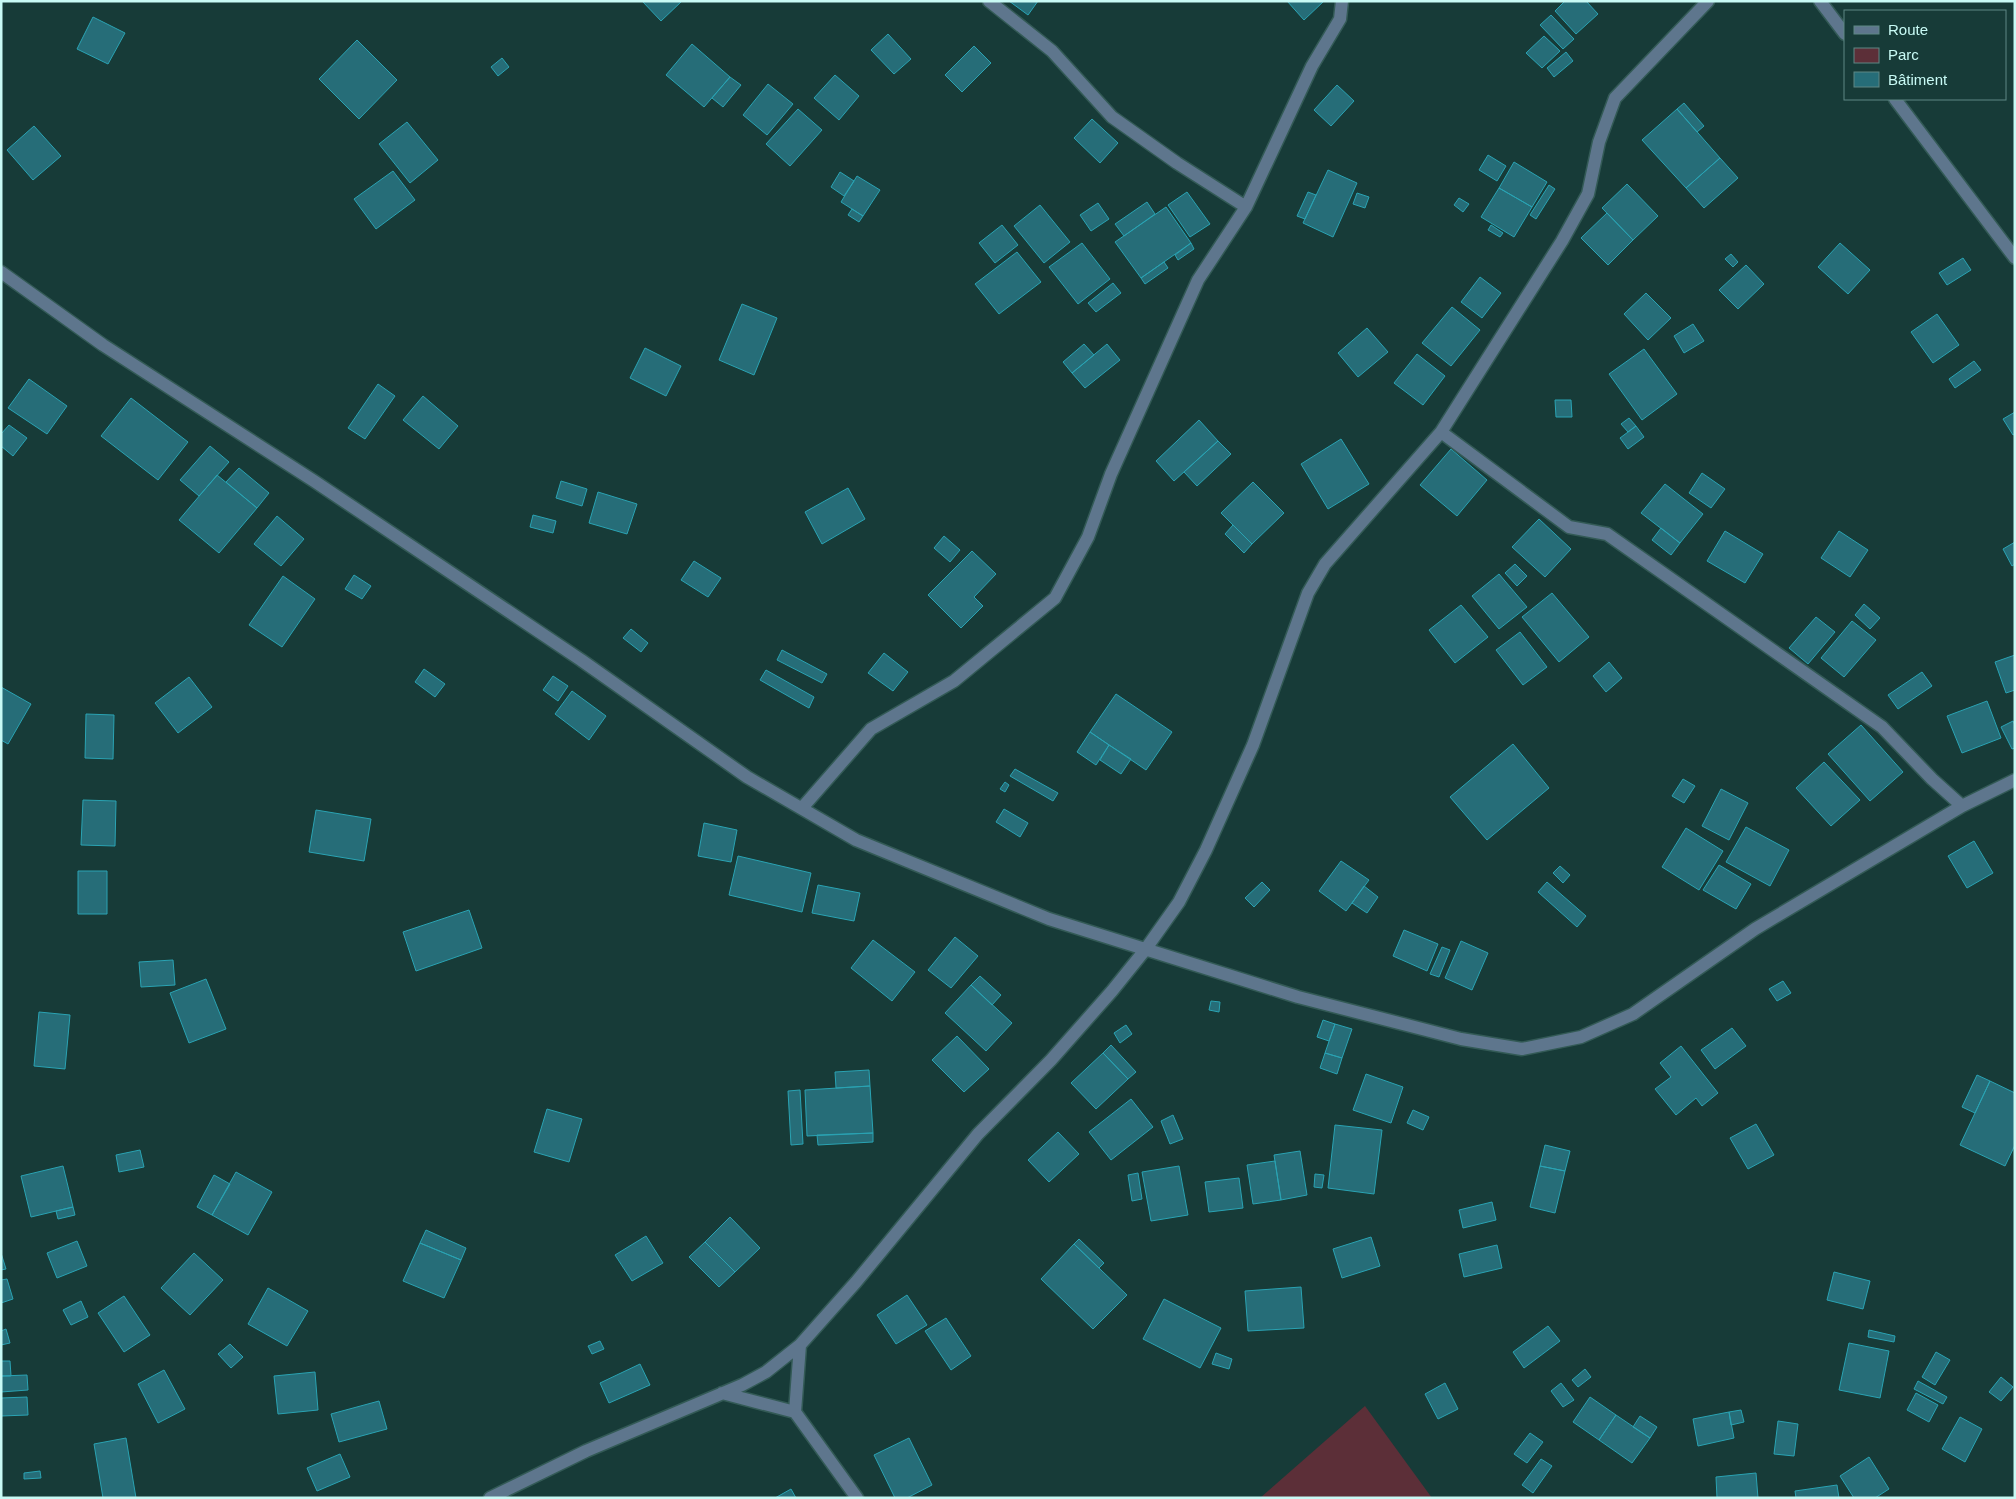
<svg xmlns="http://www.w3.org/2000/svg" width="2016" height="1499" font-family="Helvetica,sans-serif">
<style>
.green{fill:#5c2f38}
.building{fill:#266d78;stroke:#2aa3b3}
.lines{fill:none;stroke-linecap:round;stroke-linejoin:round}
.street-casing{stroke:#335a56;stroke-width:15}
.street{stroke:#5e768d;stroke-width:12}
</style>
<rect width="100%" height="100%" fill="#173b38"/>
<path class="green" d="M 1365,1406 L 1432,1498 L 1260,1498 Z"/>
<path class="building" d="M 642,1 L 682,1 L 661,21 Z
M 1009,1 L 1038,1 L 1028,15 Z
M 1287,1 L 1324,1 L 1304,20 Z
M 1565,1 L 1586,1 L 1598,14 L 1576,34 L 1555,11 Z
M 1551,15 L 1574,39 L 1563,49 L 1540,25 Z
M 93,17 L 125,33 L 108,64 L 77,49 Z
M 888,34 L 911,59 L 894,74 L 871,50 Z
M 1544,36 L 1560,51 L 1542,68 L 1526,53 Z
M 357,40 L 397,80 L 359,119 L 319,79 Z
M 692,44 L 730,77 L 704,107 L 666,75 Z
M 974,46 L 991,63 L 962,92 L 945,75 Z
M 1566,52 L 1573,61 L 1554,77 L 1547,68 Z
M 502,58 L 509,67 L 498,76 L 491,67 Z
M 835,75 L 859,96 L 839,120 L 814,98 Z
M 730,77 L 741,85 L 723,107 L 712,98 Z
M 768,84 L 793,104 L 767,135 L 743,115 Z
M 1337,85 L 1354,101 L 1331,126 L 1314,110 Z
M 1684,103 L 1704,126 L 1697,132 L 1677,109 Z
M 798,109 L 822,130 L 790,166 L 766,144 Z
M 1677,109 L 1720,158 L 1686,188 L 1642,140 Z
M 1092,119 L 1118,143 L 1100,163 L 1074,138 Z
M 407,122 L 438,160 L 410,183 L 379,144 Z
M 34,126 L 61,156 L 33,180 L 7,150 Z
M 1488,155 L 1506,166 L 1497,181 L 1479,170 Z
M 1720,158 L 1738,178 L 1704,208 L 1686,188 Z
M 1514,162 L 1547,182 L 1532,207 L 1499,188 Z
M 1328,170 L 1357,183 L 1333,237 L 1303,223 Z
M 393,171 L 415,200 L 376,229 L 354,199 Z
M 840,172 L 854,181 L 844,196 L 831,187 Z
M 857,176 L 880,190 L 863,216 L 841,202 Z
M 1627,184 L 1658,216 L 1633,240 L 1602,208 Z
M 1549,185 L 1555,189 L 1536,219 L 1530,215 Z
M 1499,188 L 1532,207 L 1514,237 L 1481,217 Z
M 1187,192 L 1210,224 L 1190,237 L 1168,205 Z
M 1308,192 L 1316,195 L 1305,219 L 1297,216 Z
M 1357,193 L 1369,197 L 1365,208 L 1353,204 Z
M 1459,198 L 1469,204 L 1463,212 L 1454,205 Z
M 1147,202 L 1155,214 L 1124,236 L 1115,224 Z
M 1098,203 L 1109,219 L 1091,231 L 1080,215 Z
M 1040,205 L 1070,242 L 1044,263 L 1014,226 Z
M 1166,207 L 1191,243 L 1141,278 L 1115,242 Z
M 852,209 L 863,216 L 859,222 L 848,215 Z
M 1607,213 L 1633,240 L 1608,265 L 1581,238 Z
M 1002,225 L 1018,245 L 995,263 L 979,243 Z
M 1491,225 L 1503,233 L 1500,237 L 1488,230 Z
M 1082,243 L 1110,279 L 1078,304 L 1049,267 Z
M 1191,243 L 1194,249 L 1178,260 L 1175,255 Z
M 1840,243 L 1870,270 L 1848,294 L 1818,267 Z
M 1017,252 L 1041,282 L 999,314 L 975,284 Z
M 1731,254 L 1738,262 L 1733,267 L 1725,259 Z
M 1963,258 L 1971,270 L 1947,285 L 1939,273 Z
M 1164,262 L 1168,268 L 1145,284 L 1141,278 Z
M 1746,265 L 1764,284 L 1738,309 L 1719,290 Z
M 1480,277 L 1501,293 L 1482,318 L 1461,302 Z
M 1113,283 L 1121,293 L 1096,312 L 1088,303 Z
M 1646,293 L 1671,318 L 1648,340 L 1624,314 Z
M 742,304 L 777,318 L 754,375 L 719,360 Z
M 1452,307 L 1480,330 L 1451,366 L 1422,343 Z
M 1937,314 L 1959,345 L 1933,363 L 1911,332 Z
M 1693,324 L 1704,341 L 1684,353 L 1674,336 Z
M 1367,328 L 1388,352 L 1358,377 L 1338,353 Z
M 1084,344 L 1094,355 L 1072,373 L 1063,362 Z
M 1107,344 L 1120,360 L 1085,388 L 1072,373 Z
M 645,348 L 681,366 L 666,396 L 630,378 Z
M 1644,349 L 1677,394 L 1642,420 L 1609,374 Z
M 1417,354 L 1445,376 L 1423,405 L 1394,383 Z
M 1974,361 L 1981,370 L 1955,388 L 1949,379 Z
M 29,379 L 67,406 L 47,434 L 8,408 Z
M 378,384 L 395,396 L 365,439 L 348,428 Z
M 423,396 L 458,426 L 439,449 L 403,420 Z
M 131,398 L 188,442 L 158,480 L 101,436 Z
M 1555,400 L 1571,400 L 1572,417 L 1556,417 Z
M 2015,412 L 2015,434 L 2013,435 L 2003,419 Z
M 1629,418 L 1636,426 L 1628,432 L 1621,424 Z
M 1199,420 L 1218,441 L 1174,481 L 1156,461 Z
M 9,425 L 27,438 L 13,456 L 1,446 L 1,434 Z
M 1636,426 L 1644,437 L 1628,449 L 1620,438 Z
M 1341,439 L 1369,484 L 1328,509 L 1301,464 Z
M 1218,441 L 1231,454 L 1197,486 L 1184,472 Z
M 210,446 L 229,462 L 199,496 L 180,480 Z
M 1451,449 L 1487,480 L 1457,516 L 1420,485 Z
M 239,468 L 269,493 L 257,508 L 226,482 Z
M 1702,473 L 1725,489 L 1711,508 L 1689,493 Z
M 217,475 L 257,508 L 219,553 L 179,520 Z
M 561,481 L 587,489 L 582,506 L 556,498 Z
M 1253,482 L 1284,513 L 1252,544 L 1221,513 Z
M 1665,484 L 1703,514 L 1680,543 L 1641,513 Z
M 848,488 L 865,519 L 822,544 L 805,512 Z
M 598,492 L 637,504 L 627,534 L 589,523 Z
M 533,515 L 556,521 L 553,533 L 530,527 Z
M 277,516 L 304,539 L 281,566 L 254,544 Z
M 1539,519 L 1571,549 L 1545,577 L 1512,547 Z
M 1233,525 L 1252,544 L 1244,553 L 1225,534 Z
M 1661,528 L 1680,543 L 1671,555 L 1652,540 Z
M 1725,531 L 1763,554 L 1745,583 L 1707,561 Z
M 1839,531 L 1868,550 L 1850,577 L 1821,558 Z
M 944,536 L 960,550 L 950,562 L 934,548 Z
M 2015,542 L 2015,564 L 2012,566 L 2003,549 Z
M 972,551 L 996,574 L 974,597 L 983,606 L 961,628 L 928,595 Z
M 694,561 L 721,578 L 708,597 L 681,580 Z
M 1515,564 L 1527,576 L 1517,586 L 1505,573 Z
M 1499,574 L 1527,607 L 1499,629 L 1472,596 Z
M 354,575 L 371,586 L 362,599 L 345,589 Z
M 283,576 L 315,599 L 282,647 L 249,625 Z
M 1552,593 L 1589,637 L 1559,662 L 1522,617 Z
M 1864,604 L 1880,618 L 1870,629 L 1855,615 Z
M 1461,605 L 1488,637 L 1455,663 L 1429,630 Z
M 1816,617 L 1835,632 L 1808,664 L 1789,648 Z
M 1852,621 L 1876,640 L 1844,677 L 1821,658 Z
M 631,629 L 648,643 L 641,652 L 623,638 Z
M 1520,632 L 1547,667 L 1523,685 L 1496,650 Z
M 782,650 L 827,674 L 822,683 L 777,660 Z
M 884,653 L 908,672 L 893,691 L 868,673 Z
M 2015,655 L 2015,690 L 2006,693 L 1995,662 Z
M 1609,662 L 1622,678 L 1606,692 L 1593,676 Z
M 424,669 L 445,684 L 435,697 L 415,682 Z
M 766,670 L 814,697 L 809,708 L 760,680 Z
M 1922,672 L 1932,686 L 1898,709 L 1888,695 Z
M 553,676 L 568,686 L 558,701 L 543,690 Z
M 189,677 L 212,707 L 178,733 L 155,703 Z
M 1,687 L 31,704 L 8,744 L 1,740 Z
M 572,691 L 606,716 L 589,740 L 555,714 Z
M 1116,694 L 1172,732 L 1146,770 L 1090,732 Z
M 1987,701 L 2001,738 L 1962,753 L 1947,716 Z
M 86,714 L 114,715 L 113,759 L 85,758 Z
M 2013,721 L 2015,725 L 2015,748 L 2012,749 L 2001,727 Z
M 1861,725 L 1903,772 L 1870,801 L 1828,754 Z
M 1090,732 L 1109,745 L 1096,765 L 1077,752 Z
M 1513,744 L 1549,788 L 1487,840 L 1450,797 Z
M 1109,745 L 1131,759 L 1121,774 L 1100,760 Z
M 1824,762 L 1860,800 L 1831,826 L 1796,788 Z
M 1015,769 L 1058,793 L 1053,801 L 1010,776 Z
M 1683,779 L 1695,786 L 1684,803 L 1672,796 Z
M 1005,782 L 1009,785 L 1005,792 L 1000,789 Z
M 1721,789 L 1748,803 L 1729,840 L 1702,826 Z
M 83,800 L 116,801 L 115,846 L 81,845 Z
M 1004,809 L 1028,823 L 1020,837 L 996,822 Z
M 316,810 L 371,819 L 364,861 L 309,852 Z
M 704,823 L 737,830 L 731,862 L 698,856 Z
M 1746,827 L 1789,850 L 1770,886 L 1726,862 Z
M 1686,828 L 1723,851 L 1699,890 L 1662,867 Z
M 1974,841 L 1993,873 L 1967,888 L 1948,856 Z
M 738,856 L 811,873 L 802,912 L 729,895 Z
M 1341,861 L 1369,880 L 1346,911 L 1319,891 Z
M 1719,865 L 1751,884 L 1736,909 L 1703,890 Z
M 1560,866 L 1570,875 L 1563,883 L 1553,873 Z
M 78,871 L 107,871 L 107,914 L 78,914 Z
M 1262,882 L 1270,890 L 1254,907 L 1245,898 Z
M 1547,882 L 1586,916 L 1577,927 L 1538,892 Z
M 818,885 L 860,893 L 854,921 L 812,913 Z
M 1364,886 L 1378,897 L 1367,913 L 1352,903 Z
M 469,910 L 482,948 L 416,971 L 403,932 Z
M 1404,930 L 1438,944 L 1427,971 L 1393,956 Z
M 955,937 L 978,956 L 951,988 L 928,970 Z
M 873,940 L 915,972 L 892,1001 L 851,968 Z
M 1461,941 L 1488,953 L 1472,990 L 1445,978 Z
M 1442,947 L 1450,950 L 1439,977 L 1430,974 Z
M 173,960 L 175,985 L 141,987 L 139,962 Z
M 980,976 L 1001,995 L 992,1005 L 971,985 Z
M 206,979 L 226,1029 L 189,1043 L 170,993 Z
M 1783,981 L 1791,993 L 1777,1001 L 1769,989 Z
M 971,985 L 1012,1023 L 986,1051 L 945,1013 Z
M 1211,1001 L 1220,1002 L 1219,1012 L 1209,1010 Z
M 39,1012 L 70,1015 L 65,1069 L 34,1066 Z
M 1323,1020 L 1335,1024 L 1329,1041 L 1317,1037 Z
M 1335,1024 L 1352,1029 L 1342,1058 L 1325,1053 Z
M 1126,1025 L 1132,1034 L 1120,1043 L 1114,1033 Z
M 1732,1028 L 1746,1046 L 1715,1069 L 1701,1050 Z
M 957,1036 L 989,1069 L 964,1092 L 932,1060 Z
M 1111,1045 L 1136,1072 L 1128,1079 L 1103,1053 Z
M 1681,1046 L 1718,1093 L 1702,1106 L 1696,1098 L 1676,1115 L 1655,1089 L 1671,1077 L 1660,1063 Z
M 1103,1053 L 1128,1079 L 1096,1109 L 1071,1083 Z
M 1325,1053 L 1342,1058 L 1337,1074 L 1320,1068 Z
M 869,1070 L 870,1086 L 836,1088 L 835,1072 Z
M 1366,1074 L 1403,1087 L 1391,1123 L 1353,1110 Z
M 1977,1075 L 1990,1081 L 1975,1113 L 1962,1107 Z
M 1990,1081 L 2015,1093 L 2015,1145 L 2005,1166 L 1960,1145 Z
M 870,1086 L 873,1133 L 807,1136 L 805,1090 Z
M 800,1090 L 803,1144 L 791,1145 L 788,1091 Z
M 1131,1099 L 1153,1127 L 1111,1160 L 1089,1132 Z
M 547,1109 L 582,1119 L 569,1162 L 534,1152 Z
M 1413,1110 L 1429,1117 L 1423,1130 L 1407,1123 Z
M 1173,1115 L 1183,1139 L 1170,1144 L 1161,1121 Z
M 1756,1124 L 1774,1155 L 1748,1169 L 1730,1138 Z
M 1335,1125 L 1382,1130 L 1374,1194 L 1328,1188 Z
M 1058,1132 L 1079,1154 L 1049,1182 L 1028,1160 Z
M 873,1133 L 873,1142 L 818,1145 L 817,1135 Z
M 1545,1145 L 1570,1151 L 1565,1171 L 1540,1166 Z
M 140,1150 L 144,1167 L 119,1172 L 116,1155 Z
M 1300,1151 L 1307,1195 L 1281,1200 L 1274,1155 Z
M 1275,1161 L 1281,1200 L 1253,1204 L 1247,1165 Z
M 63,1166 L 73,1207 L 31,1217 L 21,1176 Z
M 1179,1166 L 1188,1215 L 1151,1221 L 1142,1172 Z
M 1540,1166 L 1565,1171 L 1555,1213 L 1530,1207 Z
M 236,1172 L 272,1192 L 248,1235 L 212,1215 Z
M 1138,1173 L 1142,1199 L 1132,1201 L 1128,1175 Z
M 1315,1174 L 1324,1175 L 1322,1188 L 1314,1187 Z
M 214,1175 L 230,1184 L 212,1215 L 197,1207 Z
M 1239,1178 L 1243,1208 L 1209,1212 L 1205,1182 Z
M 1492,1202 L 1496,1220 L 1463,1228 L 1459,1210 Z
M 73,1207 L 75,1215 L 58,1219 L 56,1211 Z
M 730,1217 L 760,1248 L 735,1272 L 705,1242 Z
M 426,1230 L 466,1248 L 461,1260 L 420,1243 Z
M 646,1236 L 663,1263 L 632,1281 L 615,1255 Z
M 1371,1237 L 1380,1266 L 1342,1278 L 1333,1249 Z
M 1079,1239 L 1104,1263 L 1099,1268 L 1074,1244 Z
M 77,1241 L 87,1266 L 57,1278 L 47,1253 Z
M 705,1242 L 735,1272 L 719,1287 L 689,1257 Z
M 420,1243 L 461,1260 L 444,1298 L 403,1281 Z
M 1074,1244 L 1127,1295 L 1093,1329 L 1041,1279 Z
M 1497,1245 L 1502,1268 L 1464,1277 L 1459,1254 Z
M 1,1253 L 6,1269 L 1,1270 Z
M 194,1253 L 223,1280 L 190,1315 L 161,1288 Z
M 1834,1272 L 1870,1281 L 1863,1309 L 1827,1300 Z
M 7,1279 L 13,1299 L 1,1303 L 1,1280 Z
M 1301,1287 L 1304,1328 L 1248,1331 L 1245,1291 Z
M 268,1288 L 308,1311 L 287,1346 L 248,1324 Z
M 907,1295 L 927,1325 L 896,1344 L 877,1315 Z
M 124,1296 L 150,1335 L 124,1352 L 98,1313 Z
M 1164,1299 L 1221,1328 L 1200,1368 L 1143,1339 Z
M 81,1301 L 88,1317 L 71,1325 L 63,1310 Z
M 946,1318 L 971,1356 L 951,1370 L 925,1331 Z
M 1548,1326 L 1560,1341 L 1524,1368 L 1513,1352 Z
M 6,1329 L 10,1343 L 1,1345 L 1,1331 Z
M 1869,1330 L 1895,1336 L 1894,1342 L 1868,1337 Z
M 600,1341 L 604,1349 L 592,1354 L 588,1346 Z
M 1849,1343 L 1889,1351 L 1880,1398 L 1839,1390 Z
M 230,1344 L 243,1357 L 231,1368 L 218,1354 Z
M 1936,1352 L 1950,1360 L 1935,1385 L 1922,1377 Z
M 1216,1353 L 1232,1359 L 1229,1369 L 1212,1364 Z
M 1,1361 L 10,1361 L 11,1376 L 1,1376 Z
M 640,1364 L 650,1385 L 609,1403 L 600,1383 Z
M 1585,1369 L 1591,1377 L 1578,1387 L 1572,1380 Z
M 164,1370 L 185,1409 L 158,1423 L 138,1384 Z
M 315,1372 L 318,1410 L 278,1414 L 274,1376 Z
M 27,1375 L 28,1390 L 1,1392 L 1,1376 Z
M 2001,1377 L 2013,1387 L 2001,1401 L 1989,1392 Z
M 1918,1381 L 1947,1397 L 1943,1404 L 1914,1389 Z
M 1445,1383 L 1458,1409 L 1438,1419 L 1425,1394 Z
M 1561,1383 L 1574,1400 L 1563,1407 L 1551,1391 Z
M 1916,1393 L 1938,1405 L 1929,1422 L 1907,1410 Z
M 27,1397 L 28,1415 L 1,1416 L 1,1398 Z
M 1590,1397 L 1616,1415 L 1599,1440 L 1573,1422 Z
M 379,1401 L 387,1429 L 339,1442 L 331,1414 Z
M 1741,1410 L 1744,1422 L 1731,1425 L 1729,1412 Z
M 1729,1412 L 1734,1438 L 1698,1446 L 1693,1419 Z
M 1616,1415 L 1650,1438 L 1632,1463 L 1599,1440 Z
M 1640,1416 L 1657,1427 L 1650,1438 L 1633,1427 Z
M 1960,1417 L 1982,1429 L 1965,1462 L 1942,1449 Z
M 1778,1421 L 1798,1424 L 1794,1456 L 1774,1454 Z
M 1530,1433 L 1543,1442 L 1527,1463 L 1514,1454 Z
M 126,1438 L 136,1498 L 103,1498 L 94,1444 Z
M 909,1438 L 932,1485 L 907,1498 L 895,1498 L 874,1455 Z
M 340,1454 L 350,1477 L 317,1491 L 307,1468 Z
M 1869,1457 L 1889,1489 L 1875,1498 L 1854,1498 L 1840,1476 Z
M 1541,1459 L 1552,1466 L 1533,1493 L 1522,1485 Z
M 40,1471 L 41,1478 L 24,1479 L 24,1473 Z
M 1756,1473 L 1758,1498 L 1717,1498 L 1716,1477 Z
M 1837,1485 L 1839,1498 L 1796,1498 L 1795,1491 Z
M 791,1489 L 796,1498 L 775,1498 Z"/>
<g class="lines">
<g class="street-casing">
<path id="street" d="M 989,1 L 1052,51 L 1112,117 L 1177,163 L 1246,207
M 1820,1 L 1845,34
M 1895,99 L 2015,258
M 1,272 L 103,345 L 314,481 L 581,660 L 747,777 L 856,840 L 1049,919 L 1298,997 L 1461,1039 L 1522,1049 L 1581,1037 L 1633,1014 L 1755,929 L 1962,806 L 2015,780
M 1441,432 L 1569,527 L 1607,534 L 1882,727 L 1932,779 L 1962,806
M 802,808 L 871,729 L 954,681 L 1055,598 L 1088,537 L 1111,474 L 1198,280 L 1246,207 L 1312,66 L 1340,19 L 1342,1
M 722,1393 L 795,1412 L 857,1498
M 795,1412 L 800,1345
M 490,1498 L 586,1451 L 742,1385 L 766,1372 L 800,1345 L 856,1282 L 978,1134 L 1051,1060 L 1112,991 L 1145,950 L 1179,902 L 1206,850 L 1253,745 L 1308,593 L 1325,564 L 1441,432 L 1562,241 L 1588,194 L 1599,142 L 1615,98 L 1708,1"/>
</g>
<use href="#street" class="street"/>
</g>
<rect width="2016" height="1499" fill="none" stroke="#c8faf5" stroke-width="5"/>
<rect x="1844" y="10" width="162" height="90" fill="#173b38" stroke="#5e8784"/>
<rect x="1854" y="26" width="25" height="8" fill="#5e768d" stroke="#5e8784"/>
<text x="1888" y="35" font-size="15" fill="#c8faf5">Route</text>
<rect x="1854" y="48" width="25" height="15" fill="#5c2f38" stroke="#5e8784"/>
<text x="1888" y="60" font-size="15" fill="#c8faf5">Parc</text>
<rect x="1854" y="72" width="25" height="15" fill="#266d78" stroke="#5e8784"/>
<text x="1888" y="85" font-size="15" fill="#c8faf5">Bâtiment</text>
</svg>
